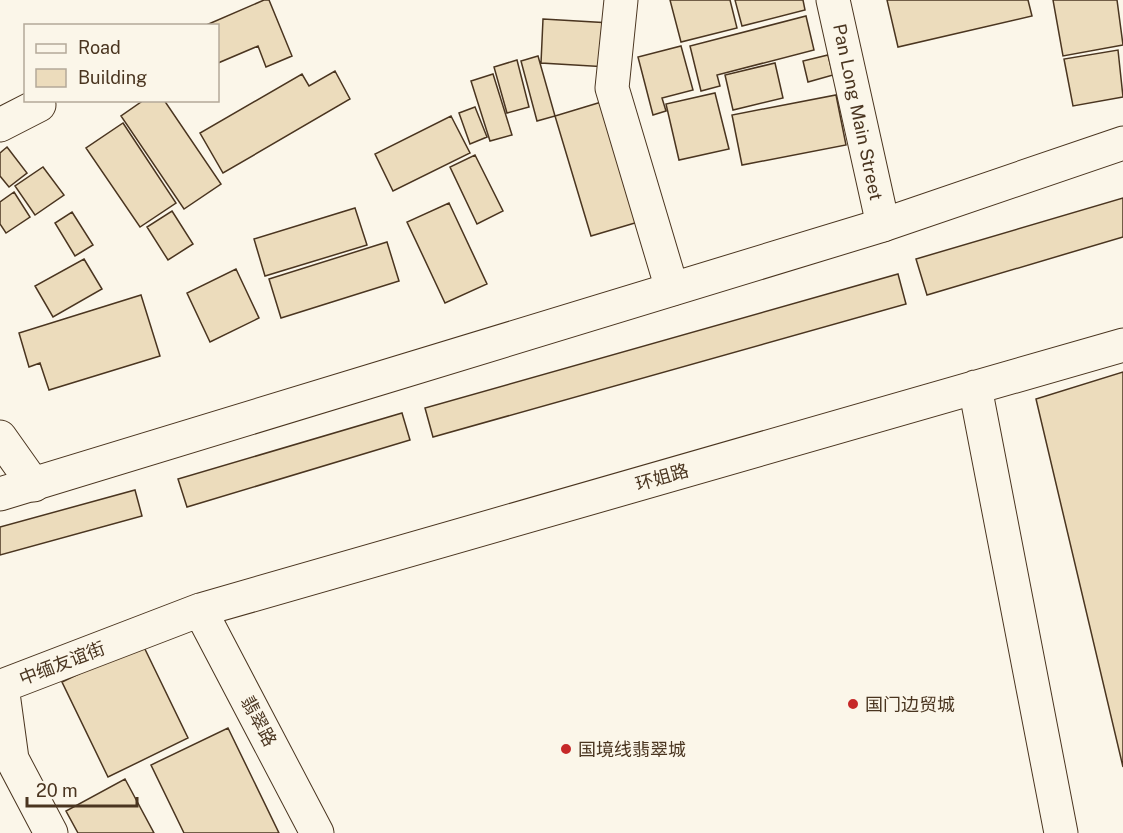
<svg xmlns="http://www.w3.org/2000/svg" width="1123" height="833" font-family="'Public Sans','Noto Sans SC',sans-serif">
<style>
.building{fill:#ecdcbc;stroke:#4a3520;stroke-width:1.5}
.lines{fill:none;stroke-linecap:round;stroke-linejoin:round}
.minor-casing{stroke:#4a3520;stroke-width:35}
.tertiary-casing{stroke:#4a3520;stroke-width:35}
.trunk-casing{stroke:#4a3520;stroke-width:35}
.minor{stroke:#fbf6e9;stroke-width:33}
.tertiary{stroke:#fbf6e9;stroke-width:33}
.trunk{stroke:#fbf6e9;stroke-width:33}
.poi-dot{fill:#c62828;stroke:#fbf6e9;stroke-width:2}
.labels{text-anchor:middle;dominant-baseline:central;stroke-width:4.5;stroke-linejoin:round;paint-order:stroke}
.street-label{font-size:18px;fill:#4a3520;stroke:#fbf6e9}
.poi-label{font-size:18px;fill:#4a3520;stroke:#fbf6e9;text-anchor:start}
</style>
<rect width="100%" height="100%" fill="#fbf6e9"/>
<path class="building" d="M 264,0 L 269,0 L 292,56 L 266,67 L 258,46 L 218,63 L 218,26 L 204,26 Z
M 670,0 L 730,0 L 737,28 L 681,42 Z
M 735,0 L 803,0 L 805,10 L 742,26 Z
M 887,0 L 1028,0 L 1032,16 L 898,47 Z
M 1053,0 L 1117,0 L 1123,45 L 1063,56 Z
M 806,16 L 814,50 L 717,75 L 720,86 L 701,91 L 690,46 Z
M 543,19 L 611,23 L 608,67 L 541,63 Z
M 681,46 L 693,90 L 662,98 L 666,111 L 653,115 L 638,57 Z
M 1118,50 L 1123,97 L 1073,106 L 1064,59 Z
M 828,55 L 833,75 L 808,82 L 803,61 Z
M 538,56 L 555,116 L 537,121 L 521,61 Z
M 517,60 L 529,107 L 507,113 L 494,67 Z
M 775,63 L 783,98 L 733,110 L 725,75 Z
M 335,71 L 350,99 L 223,173 L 200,133 L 302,74 L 309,86 Z
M 493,74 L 512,135 L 490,141 L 471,81 Z
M 715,93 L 729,149 L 679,160 L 666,104 Z
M 836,95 L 846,145 L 742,165 L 732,115 Z
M 144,100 L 164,100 L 221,184 L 184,209 L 121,116 Z
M 608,100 L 645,220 L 591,236 L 555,116 Z
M 475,107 L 487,137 L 470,144 L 459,113 Z
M 451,116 L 470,153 L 393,191 L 375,154 Z
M 123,123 L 176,203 L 140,227 L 86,148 Z
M 7,147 L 27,173 L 9,187 L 0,176 L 0,153 Z
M 475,155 L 503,211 L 477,224 L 450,167 Z
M 43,167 L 64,195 L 35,215 L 15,186 Z
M 14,192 L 30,217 L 6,233 L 0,224 L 0,202 Z
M 1123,198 L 1123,237 L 927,295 L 916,259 Z
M 449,203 L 487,284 L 445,303 L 407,222 Z
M 355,208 L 367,245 L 265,276 L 254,239 Z
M 172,211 L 193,244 L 168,260 L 147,227 Z
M 72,212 L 93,245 L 75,256 L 55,223 Z
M 387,242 L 399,281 L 281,318 L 269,279 Z
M 84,259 L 102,289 L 53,317 L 35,286 Z
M 236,269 L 259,318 L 210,342 L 187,293 Z
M 898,274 L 906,304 L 433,437 L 425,408 Z
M 141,295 L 160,356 L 49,390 L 40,363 L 29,367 L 19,333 Z
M 1123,372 L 1123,767 L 1036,399 Z
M 402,413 L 410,440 L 187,507 L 178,479 Z
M 135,490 L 142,516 L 0,555 L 0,527 Z
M 142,643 L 188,738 L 108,777 L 62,682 Z
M 228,728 L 279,833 L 184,833 L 151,765 Z
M 125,779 L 154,833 L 78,833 L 66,811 Z"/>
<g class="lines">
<g class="minor-casing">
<path id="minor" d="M 621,0 L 612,88 L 672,289
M 0,125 L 39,105
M 975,387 L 1061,833
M 0,437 L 34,485
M 200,610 L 317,833
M 51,833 L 12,759 L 2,686 L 200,610 L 1123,345"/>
</g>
<g class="tertiary-casing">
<path id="tertiary" d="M 833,0 L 883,225"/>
</g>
<g class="trunk-casing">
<path id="trunk" d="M 0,494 L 883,225 L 1123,143"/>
</g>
<use href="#minor" class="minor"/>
<use href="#tertiary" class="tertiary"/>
<use href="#trunk" class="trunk"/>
</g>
<g class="poi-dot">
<circle cx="853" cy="704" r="6"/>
<circle cx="566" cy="749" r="6"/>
</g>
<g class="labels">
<g class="street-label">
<text transform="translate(858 112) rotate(78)">Pan Long Main Street</text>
<text transform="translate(662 477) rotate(-16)">环姐路</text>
<text transform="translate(62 663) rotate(-21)">中缅友谊街</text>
<text transform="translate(259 721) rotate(62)">翡翠路</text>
</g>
<g class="poi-label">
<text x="865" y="704">国门边贸城</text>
<text x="578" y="749">国境线翡翠城</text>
</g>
</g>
<rect x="24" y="24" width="195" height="78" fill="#fbf6e9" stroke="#b4a999" stroke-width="1.5"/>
<rect x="36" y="44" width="30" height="9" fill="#fbf6e9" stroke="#b4a999" stroke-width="1.5"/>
<text x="78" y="54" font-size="18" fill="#4a3520">Road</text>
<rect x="36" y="69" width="30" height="18" fill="#ecdcbc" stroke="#b4a999" stroke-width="1.5"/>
<text x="78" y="84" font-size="18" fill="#4a3520">Building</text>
<path d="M27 797v9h110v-9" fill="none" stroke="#4a3520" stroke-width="3"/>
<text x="36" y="797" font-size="18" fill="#4a3520" stroke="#fbf6e9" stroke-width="4.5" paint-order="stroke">20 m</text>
</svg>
